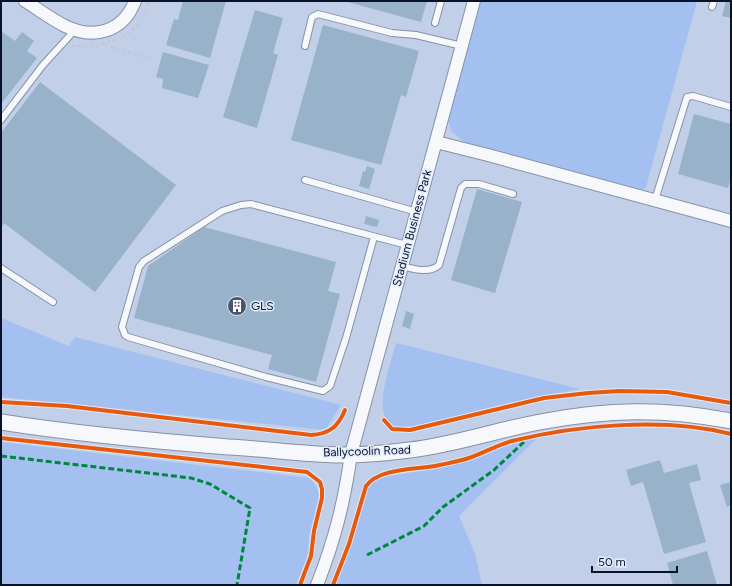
<svg xmlns="http://www.w3.org/2000/svg" width="732" height="586" font-family="Figtree,sans-serif">
<style>
.green{fill:#a3c0f1}
.building{fill:#98b2ca}
.lines{fill:none;stroke-linecap:round;stroke-linejoin:round}
.service-casing{stroke:#8691a6;stroke-width:8}
.minor-casing{stroke:#8691a6;stroke-width:14}
.tertiary-casing{stroke:#8691a6;stroke-width:17}
.path{stroke:#c3c7d0;stroke-width:2;stroke-dasharray:3 3;stroke-linecap:butt}
.service{stroke:#f6f8fc;stroke-width:6}
.minor{stroke:#f6f8fc;stroke-width:12}
.tertiary{stroke:#f6f8fc;stroke-width:15}
.quiet{stroke:#00873e;stroke-width:3;stroke-dasharray:6 3;stroke-linecap:butt}
.cycleway-casing{stroke:#e1ebfd;stroke-width:6}
.cycleway{stroke:#e8590c;stroke-width:4}
.labels{text-anchor:middle;dominant-baseline:central;stroke-width:3;stroke-linejoin:round;paint-order:stroke}
.street-label{font-size:12px;fill:#081327;stroke:#e1ebfd}
.poi-label{font-size:12px;fill:#081327;stroke:#e1ebfd;text-anchor:start}
</style>
<rect width="100%" height="100%" fill="#c1cfe9"/>
<path class="green" d="M 481,1 L 697,1 L 646,187 L 642,190 L 639,189 L 464,142 L 451,131 L 448,119 Z
M 1,318 L 69,346 L 75,337 L 341,405 L 325,430 L 1,397 Z
M 396,343 L 413,347 L 580,389 C 547,395 516,401 484,409 C 458,416 417,429 391,427 C 372,410 391,364 396,343 Z
M 536,439 L 459,516 L 475,554 L 482,585 L 335,585 L 347,554 L 366,492 L 373,481 L 380,478 L 447,466 L 463,462 L 504,446 Z
M 1,442 L 310,478 L 316,486 L 319,495 L 309,537 L 308,554 L 296,585 L 1,585 Z"/>
<path class="building" d="M 183,1 L 226,1 L 210,58 L 166,45 L 174,19 L 178,20 Z
M 344,1 L 427,1 L 421,22 Z
M 726,1 L 731,1 L 731,18 L 722,16 Z
M 255,10 L 283,18 L 273,53 L 278,55 L 257,128 L 223,117 Z
M 323,25 L 419,51 L 406,97 L 401,95 L 381,165 L 291,140 Z
M 1,31 L 15,41 L 22,32 L 34,41 L 27,51 L 37,58 L 1,104 Z
M 163,52 L 209,65 L 198,98 L 162,88 L 163,79 L 156,77 Z
M 40,82 L 176,185 L 95,292 L 4,223 L 1,228 L 1,133 Z
M 694,114 L 731,124 L 731,178 L 728,188 L 678,174 Z
M 367,166 L 375,169 L 369,189 L 359,186 L 363,171 L 365,172 Z
M 477,189 L 522,202 L 495,293 L 451,280 Z
M 366,216 L 379,220 L 377,227 L 364,224 Z
M 204,227 L 336,262 L 328,291 L 340,294 L 316,382 L 268,369 L 272,355 L 134,318 L 148,266 Z
M 406,311 L 414,314 L 410,329 L 402,326 Z
M 660,460 L 664,473 L 697,464 L 701,480 L 689,483 L 706,542 L 664,554 L 643,482 L 631,486 L 626,470 Z
M 731,482 L 731,505 L 727,507 L 720,485 Z
M 707,551 L 717,585 L 673,585 L 667,563 Z"/>
<g class="lines">
<g class="service-casing">
<path id="service" d="M 712,7 L 714,1
M 435,23 L 441,1
M 305,46 L 312,17 L 318,14 L 392,33 L 416,35 L 462,46
M 1,120 L 43,65 L 75,30
M 305,180 L 417,212
M 655,200 L 687,97 L 693,96 L 731,107
M 374,237 L 346,338 L 330,386 L 323,391 L 266,377 L 128,337 L 125,335 L 122,327 L 139,267 L 144,261 L 222,211 L 241,205 L 251,204 L 407,245
M 402,266 C 414,269 429,274 439,265 L 461,188 L 465,184 L 479,184 L 513,194
M 1,268 L 53,302"/>
</g>
<g class="minor-casing">
<path id="minor" d="M 25,1 C 38,9 51,19 65,26 C 94,40 123,32 135,1
M 436,142 L 488,155 L 731,221
M 317,585 C 335,539 344,503 351,454 L 474,1"/>
</g>
<g class="tertiary-casing">
<path id="tertiary" d="M 1,422 C 77,434 153,441 229,447 C 266,449 303,454 340,455 C 363,455 387,453 410,450 C 454,445 497,430 540,422 C 608,409 663,408 731,421"/>
</g>
<path class="path" d="M 122,37 C 137,29 145,17 149,1
M 105,45 L 148,58
M 72,46 L 97,46 L 118,39"/>
<use href="#service" class="service"/>
<use href="#minor" class="minor"/>
<use href="#tertiary" class="tertiary"/>
<path class="quiet" d="M 1,456 L 191,478 L 210,484 L 250,508 L 237,585
M 367,555 L 424,526 L 443,507 L 494,470 L 527,439"/>
<g class="cycleway-casing">
<path id="cycleway" d="M 1,402 L 67,406 L 311,435 C 329,434 338,427 345,410
M 384,420 L 392,429 L 410,430 L 544,398 L 588,393 L 620,391 L 667,392 L 731,403
M 1,438 L 307,472 L 320,482 L 322,489 L 322,498 L 314,531 L 311,556 L 300,585
M 333,585 L 349,544 L 366,486 C 380,467 418,470 440,465 C 449,463 460,461 469,458 C 484,453 497,445 512,441 C 577,425 665,417 731,434"/>
</g>
<use href="#cycleway" class="cycleway"/>
</g>
<defs>
<g id="building-disc" transform="scale(1)"><circle r="9.5" fill="#49556b" stroke="#e1ebfd"/><path d="M-4-6H4V6H1V3H-1V6H-4ZM-2.5-4.3h1.7v1.8h-1.7ZM.8-4.3h1.7v1.8H.8ZM-2.5-1h1.7V.8h-1.7ZM.8-1h1.7V.8H.8Z" fill="#fff"/></g>
</defs>
<g fill-rule="evenodd">
<use href="#building-disc" x="237" y="306"/>
</g>
<g class="labels">
<g class="street-label">
<text transform="translate(412 228) rotate(-75)">Stadium Business Park</text>
<text transform="translate(367 451) rotate(-2)">Ballycoolin Road</text>
</g>
<g class="poi-label">
<text x="251" y="306">GLS</text>
</g>
</g>
<rect width="732" height="586" fill="none" stroke="#081327" stroke-width="4"/>
<path d="M592 566v6h85v-6" fill="none" stroke="#081327" stroke-width="2"/>
<text x="598" y="566" font-size="12" fill="#081327" stroke="#e1ebfd" stroke-width="3" paint-order="stroke">50 m</text>
</svg>
